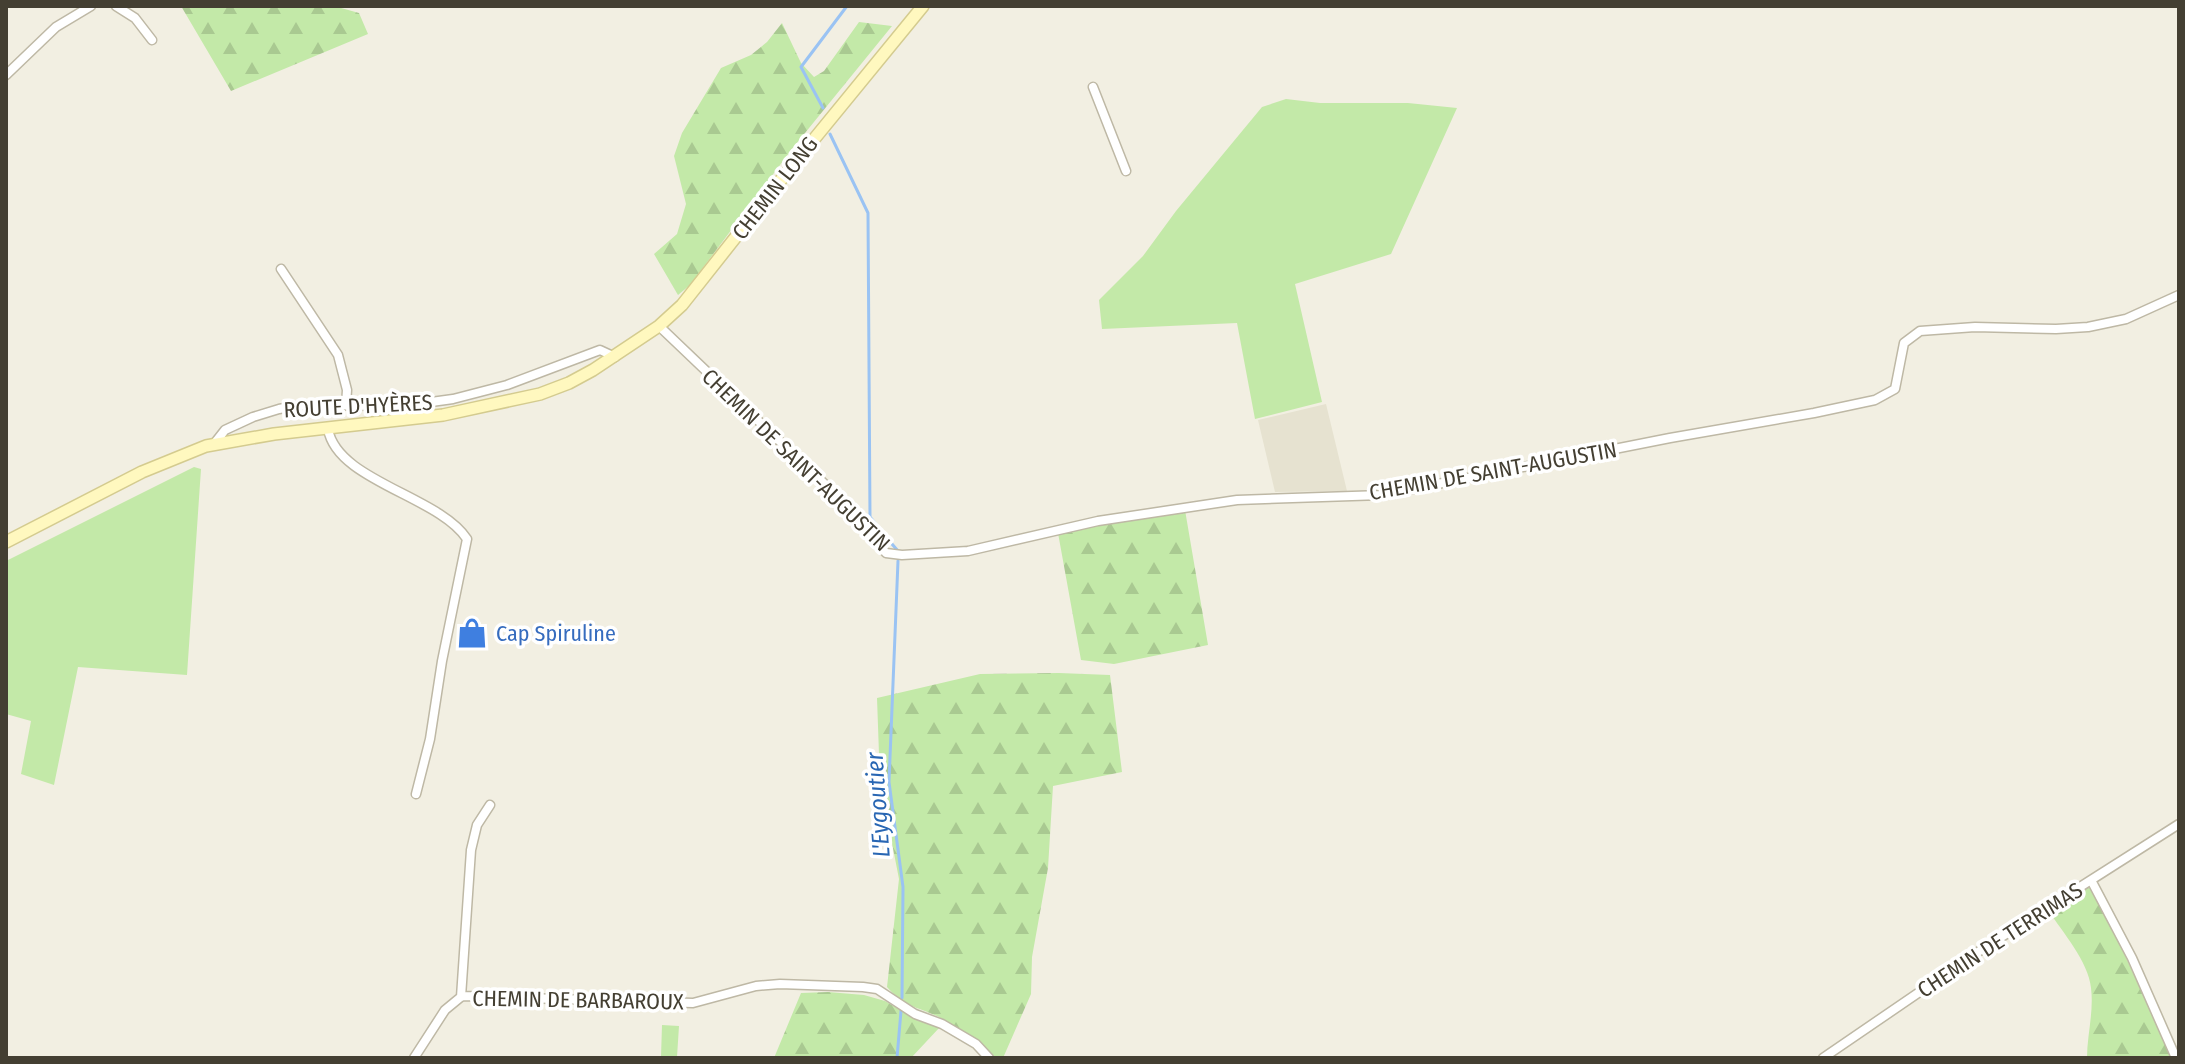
<svg xmlns="http://www.w3.org/2000/svg" width="2185" height="1064" font-family="'Fira Sans Condensed',sans-serif">
<style>
.residential{fill:#e6e2d0}
.grass{fill:#c3e9a8}
.forest{fill:url(#forest-firs)}
.lines{fill:none;stroke-linecap:round;stroke-linejoin:round}
.stream{stroke:#9ac3f3;stroke-width:3}
.minor-casing{stroke:#beb8a5;stroke-width:11}
.secondary-casing{stroke:#d4cb8f;stroke-width:14}
.minor{stroke:#fff;stroke-width:8}
.secondary{stroke:#fff8bf;stroke-width:11}
.labels{text-anchor:middle;dominant-baseline:central;stroke-width:7;stroke-linejoin:round;paint-order:stroke}
.street-label{font-size:22px;fill:#443f32;stroke:#fff}
.shop-label{font-size:22px;fill:#366cbe;stroke:#fff;text-anchor:start}
.water-label{font-size:24px;font-style:italic;fill:#2866b3;stroke:#fff}
</style>
<defs>
<pattern id="forest-firs" width="22" height="20" patternUnits="userSpaceOnUse" patternTransform="scale(2)"><rect width="22" height="20" fill="#c3e9a8"/><path d="M5 1l3.5 6h-7zM16 11l3.5 6h-7z" fill="#a9c991"/></pattern>
</defs>
<rect width="100%" height="100%" fill="#f2efe2"/>
<path class="residential" d="M 1326,404 L 1347,491 L 1275,492 L 1258,420 Z"/>
<path class="grass" d="M 1286,99 L 1320,103 L 1408,103 L 1457,108 L 1391,254 L 1295,284 L 1322,402 L 1255,419 L 1237,323 L 1102,329 L 1099,300 L 1143,256 L 1176,211 L 1262,107 Z
M 194,467 L 201,469 L 187,675 L 78,667 L 54,785 L 21,774 L 31,721 L 6,714 L 6,561 Z
M 662,1025 L 679,1026 L 677,1057 L 661,1057 Z"/>
<path class="forest" d="M 181,6 L 334,6 L 359,13 L 368,34 L 231,91 Z
M 859,22 L 892,26 L 792,149 L 690,285 L 678,295 L 654,254 L 677,234 L 686,204 L 674,156 L 682,133 L 721,68 L 751,55 L 767,42 L 782,23 L 801,63 L 814,77 L 824,71 Z
M 1185,510 L 1208,645 L 1114,664 L 1081,660 L 1058,533 Z
M 1059,673 L 1110,675 L 1122,772 L 1053,786 L 1048,868 L 1032,957 L 1031,994 L 1003,1058 L 994,1058 C 977,1040 959,1028 937,1016 C 917,1007 903,1006 887,987 L 899,879 L 880,782 L 877,698 L 980,674 Z
M 2091,883 L 2173,1058 L 2087,1058 C 2087,1035 2094,1012 2091,988 C 2088,961 2063,933 2048,910 Z
M 828,992 L 864,995 L 885,1001 L 912,1017 L 940,1027 L 911,1058 L 774,1058 L 801,993 Z"/>
<g class="lines">
<path class="stream" d="M 823,108 L 801,67 L 847,6
M 830,134 L 868,213 L 870,517 L 884,534
M 892,544 L 898,551
M 898,561 L 889,782 L 903,887 L 902,998
M 897,1058 L 901,1011"/>
<g class="minor-casing">
<path id="minor" d="M 116,6 L 135,18 L 152,40
M 6,75 L 56,27 L 91,6
M 1093,87 L 1126,171
M 281,269 L 338,355 L 347,390 L 346,405
M 659,326 L 835,494 L 886,553 L 902,555 L 968,551 L 1098,521 L 1237,500 L 1382,495 L 1670,438 L 1814,413 L 1875,400 L 1895,389 L 1904,343 L 1920,331 L 1975,327 L 2056,329 L 2088,327 L 2126,319 L 2179,295
M 328,429 C 337,481 439,496 467,539 L 442,661 L 430,739 L 416,794
M 214,444 L 225,430 L 253,417 L 279,409 L 300,405 L 402,406 L 453,399 L 507,385 L 600,350 L 615,357
M 2091,880 L 2132,958 L 2176,1058
M 461,997 L 471,850 L 477,825 L 490,805
M 414,1058 L 445,1010 L 462,996 L 693,1003 L 756,986 L 780,984 L 863,987 L 877,989 L 915,1014 L 942,1024 L 976,1044 L 989,1058
M 1823,1058 L 1978,952 L 2179,824"/>
</g>
<g class="secondary-casing">
<path id="secondary" d="M 6,542 L 142,472 L 206,446 L 274,434 L 443,415 L 540,394 L 569,383 L 593,370 L 659,326 L 682,305 L 788,171 L 923,6"/>
</g>
<use href="#minor" class="minor"/>
<use href="#secondary" class="secondary"/>
</g>
<defs>
<g id="shop-bare" transform="scale(2.4)"><path d="M-5-2.5h2.3a2.7 3.5 0 0 1 5.4 0H5L5.5 6h-11ZM-1.5-2.5h3a1.5 2.3 0 0 0-3 0Z" fill="#3f7fe0" stroke="#fff" stroke-width="2.5" paint-order="stroke"/></g>
</defs>
<g fill-rule="evenodd">
<use href="#shop-bare" x="472" y="633"/>
</g>
<g class="labels">
<g class="street-label">
<text transform="translate(775 188) rotate(-52)">CHEMIN LONG</text>
<text transform="translate(358 406) rotate(-3)">ROUTE D'HYÈRES</text>
<text transform="translate(796 460) rotate(44)">CHEMIN DE SAINT-AUGUSTIN</text>
<text transform="translate(1493 471) rotate(-10)">CHEMIN DE SAINT-AUGUSTIN</text>
<text transform="translate(2000 940) rotate(-33)">CHEMIN DE TERRIMAS</text>
<text transform="translate(578 1000) rotate(1)">CHEMIN DE BARBAROUX</text>
</g>
<g class="shop-label">
<text x="496" y="633">Cap Spiruline</text>
</g>
<g class="water-label">
<text transform="translate(878 805) rotate(-94)">L'Eygoutier</text>
</g>
</g>
<rect width="2185" height="1064" fill="none" stroke="#443f32" stroke-width="16"/>
</svg>
